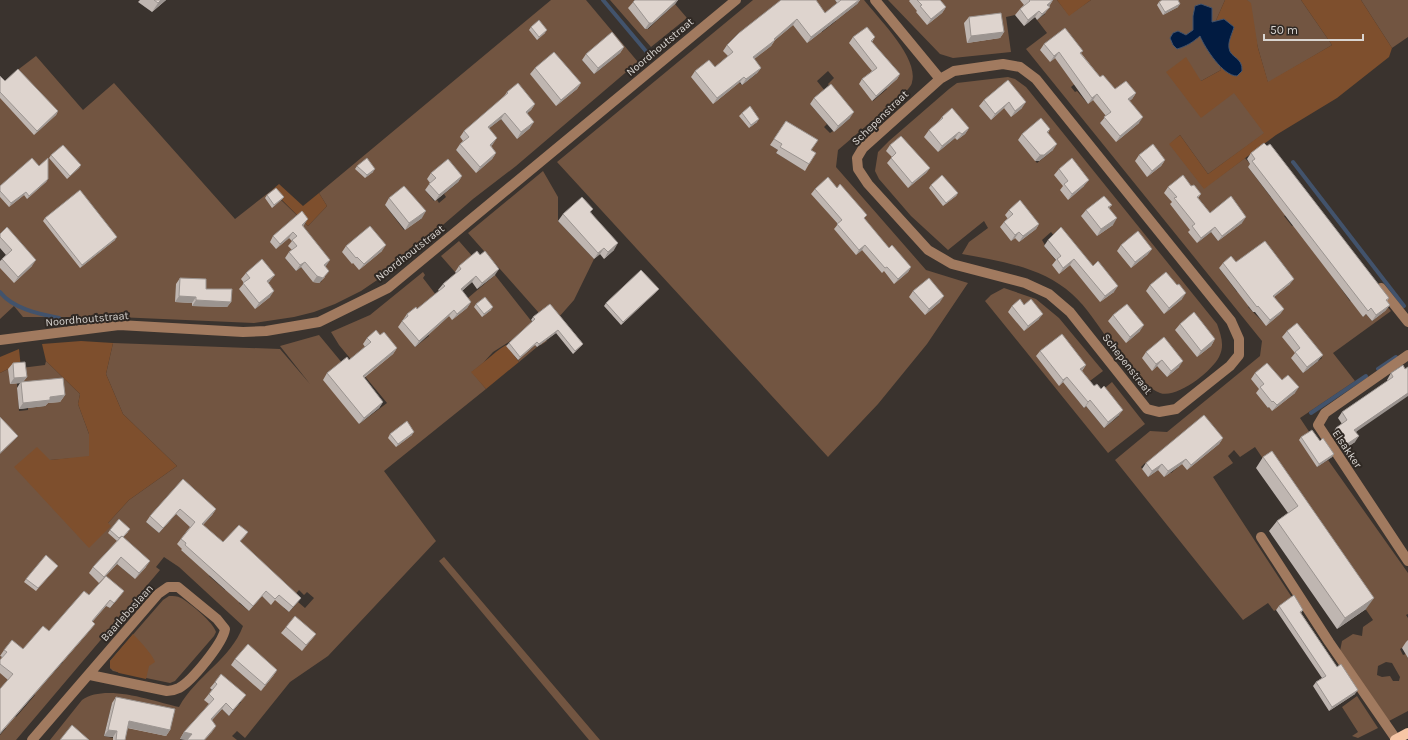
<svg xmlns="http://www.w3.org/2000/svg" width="1408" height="740" font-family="Karla,sans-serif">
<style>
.green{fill:#725541;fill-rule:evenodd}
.forest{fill:#7e4f2d}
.water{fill:#011b41;stroke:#42536c}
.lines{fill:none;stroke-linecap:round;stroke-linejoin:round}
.stream{stroke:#42536c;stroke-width:4}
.minor{stroke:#a17a5f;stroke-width:10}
.major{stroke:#f7c6a5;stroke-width:10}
.wall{fill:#bfb6b1}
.shaded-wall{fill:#9b9490}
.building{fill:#ded4ce;stroke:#9b9490}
.labels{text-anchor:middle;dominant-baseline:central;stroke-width:4;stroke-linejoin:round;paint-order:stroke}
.street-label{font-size:11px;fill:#d9d5d1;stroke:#302924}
</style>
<rect width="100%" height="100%" fill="#3a332e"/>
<path class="green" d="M 551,0 L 586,0 L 638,62 L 516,166 L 473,199 L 386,274 L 361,291 L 335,304 L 314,312 L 294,317 L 254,323 L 117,317 L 23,317 L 14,306 L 0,319 L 0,268 L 32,266 L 0,236 L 0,98 L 15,72 L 36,56 L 83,110 L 114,83 L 235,219 L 272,190 L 274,191 L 272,207 L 281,200 L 308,226 L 327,206 L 319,193 ZM 620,53 L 594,74 L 582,60 ZM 504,99 L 517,138 L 501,119 ZM 460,137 L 493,144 L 485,151 L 464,159 L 456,150 L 465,143 ZM 427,179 L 458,182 L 444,194 L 446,197 L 439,203 L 437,200 L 434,201 L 425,190 L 432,184 ZM 385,205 L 422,218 L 404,230 ZM 293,251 L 326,266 L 320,271 L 324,276 L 321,282 L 314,282 L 301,267 L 296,271 L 285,258 Z
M 610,0 L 637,0 L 637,19 L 645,29 L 648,29 L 675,4 L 687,18 L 651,47 Z
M 753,0 L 835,0 L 838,5 L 836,7 L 843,15 L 857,4 L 853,0 L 864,0 C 878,18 919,58 912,82 C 912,85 908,89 906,92 L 838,150 L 836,167 L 926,270 L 968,283 L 927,344 L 878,404 L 828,457 L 557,162 ZM 830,13 L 836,21 L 822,32 L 816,23 ZM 729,58 L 756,73 L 756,74 L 742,85 C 733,80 732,68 729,58 ZM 868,67 L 887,89 L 873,101 L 873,73 ZM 828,71 L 834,78 L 828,84 L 850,118 L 834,132 L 833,131 L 830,133 L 824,127 L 827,124 L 810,104 L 825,91 L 817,81 ZM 770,145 L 811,160 L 804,170 L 776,153 L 778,150 Z
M 888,0 L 911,0 L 910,2 L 931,0 L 1026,0 L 1026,6 L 1015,15 L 1006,17 L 1011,52 L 953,58 L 940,54 Z
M 1044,0 L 1057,0 L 1069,15 L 1091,0 L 1225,0 L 1214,25 L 1221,70 L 1201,81 L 1166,72 L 1234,92 L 1265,133 L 1208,174 L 1180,135 L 1170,144 L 1204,188 L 1245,158 L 1251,165 L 1248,167 L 1273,200 L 1276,198 L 1286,215 L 1284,216 L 1292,226 L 1294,225 L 1323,264 L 1335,273 L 1332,276 L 1350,301 L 1352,300 L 1363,317 L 1366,314 L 1372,321 L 1385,311 L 1385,304 L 1391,311 L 1333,353 L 1355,381 L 1300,418 L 1310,433 L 1317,467 L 1328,460 L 1408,573 L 1408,614 L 1406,615 L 1408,618 L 1408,644 L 1400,649 L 1403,655 L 1406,654 L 1408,658 L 1408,711 L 1389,721 L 1340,651 L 1342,641 L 1353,634 L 1362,636 L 1363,627 L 1373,620 L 1255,447 L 1240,457 L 1234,450 L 1228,456 L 1233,463 L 1213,477 L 1293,599 L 1274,611 L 1268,603 L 1243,620 L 1115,460 L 1150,431 L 1167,432 L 1260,356 L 1262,341 L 1026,49 L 1047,33 L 1037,20 L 1045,14 ZM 1088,73 L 1088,104 L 1077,91 L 1075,92 L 1071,87 ZM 1110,115 L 1116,141 L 1100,123 ZM 1213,213 L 1218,241 L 1211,232 L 1197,243 ZM 1237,264 L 1246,285 L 1237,292 L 1219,268 ZM 1266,292 L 1266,325 L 1248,307 ZM 1297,326 L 1322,358 L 1303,373 L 1296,355 ZM 1260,390 L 1294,393 L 1287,399 L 1283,395 L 1268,408 ZM 1145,463 L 1147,465 L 1178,467 L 1171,473 L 1158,470 L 1148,477 L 1141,467 ZM 1386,662 L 1392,663 L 1400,677 L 1399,681 L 1393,681 L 1390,676 L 1382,677 L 1377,675 L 1378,666 Z
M 1247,0 L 1301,0 L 1332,45 L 1268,83 L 1258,48 Z
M 1361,0 L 1408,0 L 1408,37 L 1392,48 Z
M 1008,77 L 1015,79 L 1026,87 L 1217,324 C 1221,335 1225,346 1219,357 C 1212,371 1177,399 1160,393 C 1148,388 1141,378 1133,369 C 1125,360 1117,351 1110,342 C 1098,326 1087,307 1072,294 C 1042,267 1000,261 962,254 L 969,242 L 988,228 L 984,221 L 948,250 L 911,216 L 879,179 L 875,171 L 878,152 L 889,141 L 949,89 L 957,83 ZM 936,127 L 965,134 L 955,138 L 938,152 ZM 1018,140 L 1053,150 L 1037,163 ZM 1051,232 L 1055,237 L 1059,274 L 1057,262 L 1044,246 L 1045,245 L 1042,240 ZM 1159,344 L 1167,377 L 1157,366 L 1152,370 Z
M 543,171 L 558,197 L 558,221 L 594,259 L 574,300 L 559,317 L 539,313 L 468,233 Z
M 459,241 L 473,257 L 455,272 L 441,256 Z
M 423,272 L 425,275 L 423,278 L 436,295 L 455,309 L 495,275 L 547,341 L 541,345 L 533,336 L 531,349 L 535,345 L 537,347 L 519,362 L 518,360 L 521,357 L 512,340 L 493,352 L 483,363 L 472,372 L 486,389 L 384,471 L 436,541 L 328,656 L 290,682 L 245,738 L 237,731 L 232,736 L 237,740 L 205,740 L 186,733 L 180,740 L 50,740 L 82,700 C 105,683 153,701 179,707 C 196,676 231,659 243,626 L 179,567 L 164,557 L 156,567 L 160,570 L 16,740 L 0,740 L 0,735 L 6,728 L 0,723 L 1,703 L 16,717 L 35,695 L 19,682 L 0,690 L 0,673 L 20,656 L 0,656 L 3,658 L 0,661 L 0,373 L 8,369 L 17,384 L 19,411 L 28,410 L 28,408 L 45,406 L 23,388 L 21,368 L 45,365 L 46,361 L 80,394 L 78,404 L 89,434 L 89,457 L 50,460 L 108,523 L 129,500 L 177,466 L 123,414 L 106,374 L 113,343 L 280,349 L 310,384 L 280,346 L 319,335 L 343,364 L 359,424 L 387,403 L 339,345 L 331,332 L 370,315 ZM 404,322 L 428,334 L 429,336 L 415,347 ZM 197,502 L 182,519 L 176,514 L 159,533 L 146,522 ZM 117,542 L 135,579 L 117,564 ZM 235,546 L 225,590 L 209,576 ZM 264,574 L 271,604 L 262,596 L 249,611 L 239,603 ZM 102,581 L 120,596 L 110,608 L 106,606 ZM 299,590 L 304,595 L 307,592 L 314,598 L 305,608 L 298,602 L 289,612 L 284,608 ZM 45,647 L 63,662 L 44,683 L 42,681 ZM 210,688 L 241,701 L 241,702 L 229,716 L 222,709 ZM 112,703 L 122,740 L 104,736 Z
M 1004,288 L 1036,299 L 1059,318 L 1103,371 L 1073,394 L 1084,408 L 1086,406 L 1104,428 L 1119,416 L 1100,392 L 1112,382 L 1145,424 L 1108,453 L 985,301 L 991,295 Z
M 444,557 L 600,740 L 589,740 L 439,561 Z
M 169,596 C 174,596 177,596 181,598 C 190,603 214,623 216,632 L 214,636 L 175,681 L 170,683 L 113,671 L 110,668 L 110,661 L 163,600 Z
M 1357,696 L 1378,728 L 1358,738 L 1352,736 L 1358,732 L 1342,707 Z"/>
<path class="forest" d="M 1057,0 L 1091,0 L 1069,16 Z
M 1225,0 L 1247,0 L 1251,3 L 1258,48 L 1268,82 L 1332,45 L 1301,0 L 1361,0 L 1392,48 L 1389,57 L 1337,98 L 1276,135 L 1204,189 L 1169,144 L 1180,135 L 1208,174 L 1264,133 L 1234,93 L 1201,118 L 1166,72 L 1186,57 L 1201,81 L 1221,70 L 1214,25 Z
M 279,184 L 303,206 L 319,193 L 327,206 L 308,226 L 272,190 Z
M 81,341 L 113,343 L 106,374 L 123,414 L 177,466 L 129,500 L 108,523 L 111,526 L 89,548 L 14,467 L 37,447 L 50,460 L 89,456 L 89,434 L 78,404 L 80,394 L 46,361 L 42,344 Z
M 506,345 L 519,362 L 486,389 L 471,372 C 484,363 493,353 506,345 Z
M 19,349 L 21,368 L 8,369 L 0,373 L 0,357 Z
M 133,634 C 139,640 153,655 155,662 L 149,666 L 146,679 L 119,673 L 110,668 L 110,661 Z"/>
<path class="water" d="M 1201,4 L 1212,8 L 1212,22 L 1224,19 L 1234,27 C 1232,34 1228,41 1229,48 C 1230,58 1243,57 1242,71 L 1237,76 C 1223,76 1205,48 1200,36 C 1193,42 1187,46 1177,49 L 1173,45 L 1170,38 L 1173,33 L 1178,31 L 1186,35 L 1193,30 L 1193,16 L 1195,6 Z"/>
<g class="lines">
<path class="stream" d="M 603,0 L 650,56 L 689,22
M 1293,162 L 1404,306
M 0,292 C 13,309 40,314 59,318
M 1378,369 L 1396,357
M 1311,413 L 1366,376"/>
<path class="minor" d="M 875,0 L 940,79 L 954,71 L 1003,64 L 1020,67 L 1036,79 L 1231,321 L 1239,339 L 1239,355 L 1230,366 L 1176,409 L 1159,412 L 1147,409 L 1070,312 L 1049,294 L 1025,283 L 952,264 L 928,250 L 868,184 L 858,169 L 857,158 L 863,148 L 940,79
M 1381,288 L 1408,322
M 0,340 L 119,325 L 243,332 L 266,331 L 319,322 L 388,288 L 736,0
M 1408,355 L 1325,413 L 1318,425 L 1408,561
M 1261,537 L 1329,642 L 1396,739
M 32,740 L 158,594 L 168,587 L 178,587 L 217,619 L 225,629 C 223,643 192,681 179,688 C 175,690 171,691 167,691 L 90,675"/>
<path class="major" d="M 1395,740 L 1408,733"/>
</g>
<path class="wall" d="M 140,0 L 166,0 L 152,12 L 138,2 Z
M 635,0 L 678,0 L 675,4 L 647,29 L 645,29 L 628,8 Z
M 835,0 L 860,0 L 857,4 L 807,43 L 793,25 L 775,40 L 771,46 L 754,59 L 761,68 L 757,73 L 742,85 L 740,82 L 713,104 L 691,77 L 695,71 L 715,67 L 728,56 L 723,51 L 727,45 L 739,33 L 825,13 L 837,3 Z
M 910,0 L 940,0 L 946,7 L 942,13 L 927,25 L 916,12 L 917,11 L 909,1 Z
M 1020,0 L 1053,0 L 1045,13 L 1037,20 L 1035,17 L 1024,26 L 1015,15 L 1020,9 L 1024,5 Z
M 1159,2 L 1178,7 L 1163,15 L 1157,5 Z
M 969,17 L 1004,32 L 1000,38 L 967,43 L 964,23 Z
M 531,27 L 545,33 L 537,40 L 529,30 Z
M 853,37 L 875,37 L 872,42 L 900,74 L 897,79 L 872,101 L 859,84 L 862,79 L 872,71 L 849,43 Z
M 1044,44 L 1081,53 L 1100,77 L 1115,89 L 1136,93 L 1132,99 L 1129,101 L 1139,123 L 1116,142 L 1100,123 L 1106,116 L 1093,100 L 1088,104 L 1055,58 L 1050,62 L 1040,50 Z
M 624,47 L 620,53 L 594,74 L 582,60 L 586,54 Z
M 535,68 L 581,83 L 577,89 L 556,106 L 530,74 Z
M 0,76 L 5,81 L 58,111 L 56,115 L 34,135 L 0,98 Z
M 1008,80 L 1022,108 L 1011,117 L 1004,108 L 991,120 L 979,106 L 984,100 Z
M 507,92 L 535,104 L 531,110 L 527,113 L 530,128 L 517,139 L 501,119 L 489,128 L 493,144 L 491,146 L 496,153 L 492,159 L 476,173 L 456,150 L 460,144 L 463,141 L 460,137 L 464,131 L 503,98 Z
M 814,98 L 850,118 L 834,132 L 810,104 Z
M 742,113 L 757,122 L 749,128 L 739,116 Z
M 942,117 L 969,128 L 965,134 L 957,140 L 955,138 L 938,152 L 924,137 L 929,130 L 938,122 Z
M 786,121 L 811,150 L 809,164 L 805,171 L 776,153 L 778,150 L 770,145 Z
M 1050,129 L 1048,133 L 1053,150 L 1039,161 L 1035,161 L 1018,140 L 1022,134 Z
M 890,145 L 930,168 L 926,173 L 908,188 L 887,163 L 892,157 L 886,151 Z
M 1251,153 L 1389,298 L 1387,301 L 1390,305 L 1385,311 L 1372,321 L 1366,314 L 1363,317 L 1248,167 L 1250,164 L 1247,159 Z
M 51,155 L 81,165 L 79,168 L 67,179 L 49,158 Z
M 1139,155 L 1165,160 L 1161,166 L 1147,177 L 1135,161 Z
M 357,166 L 373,172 L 365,178 L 355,169 Z
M 1059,169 L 1084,186 L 1068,200 L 1060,190 L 1063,186 L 1054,175 Z
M 431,173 L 462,176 L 458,182 L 435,201 L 425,190 L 430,183 L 427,179 Z
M 48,179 L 46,182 L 27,199 L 24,195 L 9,207 L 0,197 L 0,186 Z
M 931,185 L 958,193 L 956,196 L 943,206 L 929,188 Z
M 1191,186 L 1201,194 L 1198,198 L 1210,213 L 1242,223 L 1218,241 L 1211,232 L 1197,243 L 1188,232 L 1190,230 L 1170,204 L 1172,202 L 1164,193 L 1168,187 Z
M 815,189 L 864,219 L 889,248 L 911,267 L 908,272 L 894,284 L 884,271 L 882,273 L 862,250 L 856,255 L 834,229 L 838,224 L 811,194 Z
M 267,195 L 284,197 L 281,200 L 272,208 L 265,198 Z
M 389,198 L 422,218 L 405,230 L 385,205 Z
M 1112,205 L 1109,208 L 1113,225 L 1097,236 L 1081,216 L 1086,210 Z
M 1009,210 L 1039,224 L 1036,229 L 1019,242 L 1015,238 L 1011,241 L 1000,227 L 1004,222 L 1008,219 L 1005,215 Z
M 591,212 L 614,250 L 604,259 L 600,254 L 594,259 L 558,221 L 563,214 Z
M 45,218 L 115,240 L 80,268 L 43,221 Z
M 304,225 L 303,226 L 326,266 L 325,267 L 325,277 L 319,283 L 313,282 L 301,267 L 296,271 L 285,258 L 289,252 L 292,250 L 288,246 L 292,241 L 289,238 L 276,249 L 270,242 L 273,236 Z
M 0,234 L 32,266 L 14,283 L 0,268 L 0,261 L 6,255 L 0,248 Z
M 1048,240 L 1093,266 L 1114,292 L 1100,302 L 1070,265 L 1059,274 L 1052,265 L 1056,260 L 1044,246 Z
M 1121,245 L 1152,249 L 1147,255 L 1131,268 L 1117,251 Z
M 346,246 L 382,251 L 359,270 L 353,263 L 352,264 L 342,252 Z
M 1236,262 L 1290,284 L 1274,297 L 1284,309 L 1280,314 L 1266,326 L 1255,312 L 1253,312 L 1219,268 L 1223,263 Z
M 459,266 L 495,275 L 477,289 L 472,282 L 462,291 L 471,302 L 467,308 L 452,320 L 449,316 L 415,347 L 398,327 L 407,314 L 417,309 L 439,291 L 438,290 L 443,284 L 456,273 L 455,272 Z
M 246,273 L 270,281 L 268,283 L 270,297 L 255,309 L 239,289 L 244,283 L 241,279 Z
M 180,278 L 206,289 L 231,302 L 227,307 L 192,306 L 192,303 L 175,302 L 176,284 Z
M 1150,285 L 1182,299 L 1164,314 L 1146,291 Z
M 913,291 L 940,302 L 925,315 L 909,297 Z
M 656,292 L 621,325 L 604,306 L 606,303 Z
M 476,304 L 491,310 L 482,317 L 474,307 Z
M 550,304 L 583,344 L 573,354 L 556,333 L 537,347 L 535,345 L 518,360 L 506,346 L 509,343 L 533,322 L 531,320 L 533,317 Z
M 1024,305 L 1039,319 L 1024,331 L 1008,312 L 1012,306 Z
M 1113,315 L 1140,331 L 1126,343 L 1108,321 Z
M 1180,324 L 1215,339 L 1211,346 L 1197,357 L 1175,330 Z
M 1287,331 L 1318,361 L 1303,373 L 1291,358 L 1295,353 L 1282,337 Z
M 380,335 L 397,348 L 393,354 L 364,378 L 383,402 L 379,408 L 359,424 L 323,380 L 327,373 L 349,360 L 365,347 L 363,344 L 367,338 Z
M 1040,351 L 1086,365 L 1082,371 L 1094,386 L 1119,415 L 1104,428 L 1086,406 L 1084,408 L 1063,382 L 1059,386 L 1036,356 Z
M 1146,352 L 1179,367 L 1167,377 L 1157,366 L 1152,371 L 1142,358 Z
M 13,363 L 27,377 L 23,382 L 65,395 L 60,402 L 48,403 L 45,406 L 19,409 L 17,388 L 20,383 L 10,384 L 8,369 Z
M 1405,369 L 1356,432 L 1355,442 L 1343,450 L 1332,434 L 1336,428 L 1342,424 L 1338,418 L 1342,412 L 1388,381 L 1387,380 L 1391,373 Z
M 1255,373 L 1282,380 L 1295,393 L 1272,411 L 1269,407 L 1268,408 L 1256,393 L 1259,389 L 1251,379 Z
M 390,434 L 412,435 L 396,447 L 388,438 Z
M 1301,437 L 1320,441 L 1334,454 L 1332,457 L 1317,467 L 1299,440 Z
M 1223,438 L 1219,444 L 1187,470 L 1182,464 L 1164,477 L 1158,470 L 1148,477 L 1142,469 L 1146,463 Z
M 1272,451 L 1366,609 L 1337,629 L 1269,531 L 1277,521 L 1288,513 L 1256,468 L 1263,457 Z
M 183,479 L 216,509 L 212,515 L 203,525 L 223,542 L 248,532 L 240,542 L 301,598 L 289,612 L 275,600 L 271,605 L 262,596 L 249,611 L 181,550 L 182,549 L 177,544 L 190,527 L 176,514 L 159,533 L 146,522 L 150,516 Z
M 110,530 L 128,532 L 123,537 L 146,567 L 135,579 L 117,564 L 99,583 L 89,573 L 93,567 L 117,541 L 108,533 Z
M 55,569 L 36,591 L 24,582 L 26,579 Z
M 89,595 L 120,596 L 110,608 L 106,606 L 92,622 L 91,629 L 0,734 L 0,689 L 8,680 L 0,673 L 0,660 L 2,657 L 0,656 L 4,650 L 23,649 L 49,631 Z
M 1279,606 L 1303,610 L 1301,613 L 1355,694 L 1329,711 L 1313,686 L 1316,682 L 1322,678 L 1276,610 Z
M 286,627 L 316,634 L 311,640 L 302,651 L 281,633 Z
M 1408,640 L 1408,658 L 1402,648 L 1406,642 Z
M 235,659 L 277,670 L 273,676 L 261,691 L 231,665 Z
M 215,682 L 241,701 L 229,716 L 222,709 L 212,720 L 212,732 L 187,740 L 180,739 L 184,732 L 209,704 L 204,700 L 212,690 L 210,688 Z
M 116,697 L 170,730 L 166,736 L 127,728 L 125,740 L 113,740 L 113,737 L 104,736 L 112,703 Z"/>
<path class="shaded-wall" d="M 161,0 L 166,0 L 152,12 L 158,3 Z
M 677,0 L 678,0 L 675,4 L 647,29 L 645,29 L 649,23 Z
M 859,0 L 860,0 L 857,4 L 807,43 L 811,37 Z
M 1053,0 L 1049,6 L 1043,11 L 1047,5 Z
M 1180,4 L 1178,7 L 1163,15 L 1165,12 Z
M 946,7 L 942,13 L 927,25 L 931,19 Z
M 1050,7 L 1045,13 L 1037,20 L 1042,14 Z
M 1039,11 L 1035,17 L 1024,26 L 1028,20 Z
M 797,19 L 793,25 L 775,40 L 771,46 L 749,63 L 753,57 L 774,39 Z
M 547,30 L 545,33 L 537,40 L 539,37 Z
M 1004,32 L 1000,38 L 967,43 L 971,36 Z
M 624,47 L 620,53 L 594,74 L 598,68 Z
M 1059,52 L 1055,58 L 1050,62 L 1054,56 Z
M 761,68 L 757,73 L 742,85 L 746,79 Z
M 900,74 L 897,79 L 872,101 L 876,96 Z
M 744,77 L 740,82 L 713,104 L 717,98 Z
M 581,83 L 577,89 L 556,106 L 561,100 Z
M 1136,93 L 1132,99 L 1124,105 L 1128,99 Z
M 1097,94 L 1093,100 L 1088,104 L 1092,98 Z
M 1009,102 L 1004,108 L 991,120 L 995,114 Z
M 1026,102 L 1022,108 L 1011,117 L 1015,111 Z
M 535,104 L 531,110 L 522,118 L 526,112 Z
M 58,111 L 56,115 L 34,135 L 37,131 Z
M 854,112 L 850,118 L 834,132 L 838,126 Z
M 505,113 L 501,119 L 483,133 L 488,127 Z
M 1143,117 L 1139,123 L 1116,142 L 1120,136 Z
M 759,119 L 757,122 L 749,128 L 751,125 Z
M 534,122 L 530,128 L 517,139 L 521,132 Z
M 969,128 L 965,134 L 957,140 L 962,134 Z
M 959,132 L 955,138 L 938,152 L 942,146 Z
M 497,138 L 493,144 L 485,151 L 490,145 Z
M 1057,144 L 1053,150 L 1039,161 L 1035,161 L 1040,155 Z
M 496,153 L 492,159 L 476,173 L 480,167 Z
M 1165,160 L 1161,166 L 1147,177 L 1152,171 Z
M 81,165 L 79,168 L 67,179 Z
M 930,168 L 926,173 L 908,188 L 912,183 Z
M 375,169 L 373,172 L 365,178 L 367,175 Z
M 462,176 L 458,182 L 435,201 L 439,195 Z
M 48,179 L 46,182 L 27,199 L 29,196 Z
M 1089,180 L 1084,186 L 1068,200 L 1072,194 Z
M 26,192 L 24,195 L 9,207 L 11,203 Z
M 958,193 L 956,196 L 943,206 L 946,203 Z
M 284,197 L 281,200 L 272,208 L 274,205 Z
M 426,211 L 422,218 L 405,230 L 409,223 Z
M 1246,217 L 1242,223 L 1218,241 L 1222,236 Z
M 1117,218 L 1113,225 L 1097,236 L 1101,229 Z
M 308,219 L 304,225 L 298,231 L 302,225 Z
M 1039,224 L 1036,229 L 1019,242 L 1023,236 Z
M 1215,227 L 1211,232 L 1197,243 L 1201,238 Z
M 293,232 L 289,238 L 276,249 L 280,244 Z
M 1019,232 L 1015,238 L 1011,241 L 1015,235 Z
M 117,237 L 115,240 L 80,268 L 82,265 Z
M 618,243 L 614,250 L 604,259 L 608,252 Z
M 386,245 L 382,251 L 359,270 L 364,264 Z
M 865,245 L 862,250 L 856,255 L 859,250 Z
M 604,248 L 600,254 L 594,259 L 598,253 Z
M 1152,249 L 1147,255 L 1131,268 L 1135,262 Z
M 1074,259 L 1070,265 L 1059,274 L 1063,268 Z
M 36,260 L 32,266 L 14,283 L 18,277 Z
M 330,260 L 326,266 L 320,271 L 324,265 Z
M 305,262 L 301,267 L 296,271 L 300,265 Z
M 911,267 L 908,272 L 894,284 L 898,279 Z
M 499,269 L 495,275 L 477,289 L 482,283 Z
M 329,271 L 319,283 L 313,282 L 317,276 Z
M 275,275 L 270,281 L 262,287 L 267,281 Z
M 476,276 L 472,282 L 457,295 L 461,289 Z
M 1294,279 L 1290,284 L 1269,301 L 1273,296 Z
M 1118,286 L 1114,292 L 1100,302 L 1105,296 Z
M 659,289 L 656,292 L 621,325 L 623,322 Z
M 274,291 L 270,297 L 255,309 L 259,303 Z
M 1186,293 L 1182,299 L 1164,314 L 1169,308 Z
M 179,296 L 196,297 L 192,303 L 175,302 Z
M 944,296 L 940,302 L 925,315 L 929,309 Z
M 196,300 L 231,302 L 227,307 L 192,306 Z
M 471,302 L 467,308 L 452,320 L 457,314 Z
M 1390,305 L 1385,311 L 1372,321 L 1376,315 Z
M 493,307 L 491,310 L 482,317 L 484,314 Z
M 1284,309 L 1280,314 L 1266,326 L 1270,320 Z
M 454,310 L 449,316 L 415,347 L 419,341 Z
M 1043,314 L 1039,319 L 1024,331 L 1028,326 Z
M 1144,325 L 1140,331 L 1126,343 L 1130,337 Z
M 558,330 L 556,333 L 537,347 L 539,344 Z
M 1215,339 L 1211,346 L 1197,357 L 1201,351 Z
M 537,342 L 535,345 L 518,360 L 520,357 Z
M 397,348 L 393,354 L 358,382 L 363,376 Z
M 1323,355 L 1318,361 L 1303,373 L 1307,367 Z
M 1162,360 L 1157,366 L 1152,371 L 1156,364 Z
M 1183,361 L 1179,367 L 1167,377 L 1171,371 Z
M 1086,365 L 1082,370 L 1076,375 L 1080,369 Z
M 27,377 L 22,383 L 21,382 L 21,383 L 10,384 L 14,378 Z
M 1067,377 L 1063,382 L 1059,386 L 1063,380 Z
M 1299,387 L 1295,393 L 1272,411 L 1277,405 Z
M 1408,393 L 1408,396 L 1350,436 L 1354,430 Z
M 65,395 L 60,402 L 48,403 L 45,406 L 19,409 L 23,403 L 50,397 Z
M 1090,400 L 1086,406 L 1084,408 L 1088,402 Z
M 383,402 L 379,408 L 359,424 L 364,418 Z
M 1123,410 L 1119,415 L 1104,428 L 1108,422 Z
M 414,432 L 412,435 L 396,447 L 398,444 Z
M 18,436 L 0,454 L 0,453 Z
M 1359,436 L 1355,442 L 1343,450 L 1347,444 Z
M 1223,438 L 1219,444 L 1187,470 L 1191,465 Z
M 1334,454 L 1332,457 L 1317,467 L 1319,464 Z
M 1186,459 L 1182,464 L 1164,477 L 1168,471 Z
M 1162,464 L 1158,470 L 1148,477 L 1152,471 Z
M 216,509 L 212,515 L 198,530 L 202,524 Z
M 121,557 L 117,564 L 99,583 L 104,577 Z
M 150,561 L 146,567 L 135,579 L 139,573 Z
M 1374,598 L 1366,609 L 1337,629 L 1345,618 Z
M 110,600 L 106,606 L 88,627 L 92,621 Z
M 95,624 L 91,629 L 0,734 L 0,733 Z
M 316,634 L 311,640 L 302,651 L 306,645 Z
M 277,670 L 273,676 L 261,691 L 265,685 Z
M 1358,690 L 1355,694 L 1329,711 L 1332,707 Z
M 246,695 L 241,701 L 229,716 L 233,710 Z
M 226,703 L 222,709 L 207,725 L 211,719 Z
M 129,721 L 170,730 L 166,736 L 124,727 Z
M 216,726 L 212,732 L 205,740 L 204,740 Z
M 108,730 L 117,731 L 113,737 L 104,736 Z
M 184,732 L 192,734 L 188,740 L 180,739 Z"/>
<path class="building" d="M 154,0 L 161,0 L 158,3 Z
M 635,0 L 677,0 L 652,23 L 649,23 L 633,2 Z
M 781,0 L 816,0 L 825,13 L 841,0 L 859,0 L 811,37 L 797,19 L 774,39 L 775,40 L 753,57 L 761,68 L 746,79 L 744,77 L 717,98 L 695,71 L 709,60 L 715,67 L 733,52 L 727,45 L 739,33 Z
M 917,0 L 940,0 L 946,7 L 931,19 L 920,6 L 922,5 Z
M 1029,0 L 1053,0 L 1047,5 L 1050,7 L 1042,14 L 1039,11 L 1028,20 L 1020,9 L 1030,1 Z
M 1162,0 L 1178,0 L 1180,4 L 1165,12 L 1159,2 Z
M 1001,13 L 1004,32 L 971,36 L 969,17 Z
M 539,20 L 547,30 L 539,37 L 531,27 Z
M 867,27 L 875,37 L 871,41 L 900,74 L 876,96 L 862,79 L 877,68 L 853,37 Z
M 1065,28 L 1083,51 L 1080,53 L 1100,77 L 1103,75 L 1115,89 L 1126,81 L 1136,93 L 1128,99 L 1143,117 L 1120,136 L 1104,117 L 1111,112 L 1097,94 L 1092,98 L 1059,52 L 1054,56 L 1044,44 Z
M 612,32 L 624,47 L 598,68 L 586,54 Z
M 554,52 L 581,83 L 561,100 L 535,68 Z
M 18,69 L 58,111 L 37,131 L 0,92 L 0,76 L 5,81 Z
M 1008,80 L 1026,102 L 1015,111 L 1009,102 L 995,114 L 984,100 Z
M 518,83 L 535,104 L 526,112 L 534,122 L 521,132 L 505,113 L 488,127 L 497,138 L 490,145 L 496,153 L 480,167 L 460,144 L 469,137 L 464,131 L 508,93 L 507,92 Z
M 831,84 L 854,112 L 838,126 L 814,98 Z
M 750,106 L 759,119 L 751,125 L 742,113 Z
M 952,108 L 969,128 L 962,134 L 959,132 L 942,146 L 929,130 L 943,118 L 942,117 Z
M 1041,118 L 1050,129 L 1047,132 L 1057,144 L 1044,155 L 1040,155 L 1022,134 Z
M 786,121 L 818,140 L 811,150 L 816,153 L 809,164 L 780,147 L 782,144 L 774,139 Z
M 901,136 L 930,168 L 912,183 L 891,158 L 896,153 L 890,145 Z
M 1264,143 L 1267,146 L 1270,144 L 1389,298 L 1386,300 L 1390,305 L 1376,315 L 1371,308 L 1368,311 L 1252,161 L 1255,159 L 1251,153 Z
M 1153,144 L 1165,160 L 1152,171 L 1139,155 Z
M 63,145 L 81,165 L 70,176 L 51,155 Z
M 32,158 L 39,166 L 48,158 L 48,179 L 29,196 L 26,192 L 11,203 L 0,191 L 0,186 Z
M 367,158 L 375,169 L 367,175 L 357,166 Z
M 1072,158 L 1089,180 L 1072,194 L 1064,184 L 1068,181 L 1059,169 Z
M 448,159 L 462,176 L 439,195 L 429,184 L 436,178 L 431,173 Z
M 942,175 L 958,193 L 946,203 L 931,185 Z
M 1183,175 L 1191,186 L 1194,185 L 1201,194 L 1197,197 L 1210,213 L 1231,196 L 1246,217 L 1222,236 L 1215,227 L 1201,238 L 1192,226 L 1195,224 L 1174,198 L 1177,197 L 1168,187 Z
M 828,177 L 837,188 L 840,184 L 867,215 L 864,218 L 889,248 L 892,245 L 911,267 L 898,279 L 887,267 L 885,268 L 865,245 L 859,250 L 837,224 L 842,220 L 815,189 Z
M 404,186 L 426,211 L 409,223 L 389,198 Z
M 276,188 L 284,197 L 274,205 L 267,195 Z
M 80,190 L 117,237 L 82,265 L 45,218 Z
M 1104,196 L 1112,205 L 1108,207 L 1117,218 L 1101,229 L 1086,210 Z
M 582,197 L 593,209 L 590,212 L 618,243 L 608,252 L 604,248 L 598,253 L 563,214 Z
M 1020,200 L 1039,224 L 1023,236 L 1019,232 L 1015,235 L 1004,222 L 1013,214 L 1009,210 Z
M 302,211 L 308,219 L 302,225 L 330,260 L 324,265 L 329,271 L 323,278 L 317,276 L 305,262 L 300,265 L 289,252 L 297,246 L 292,240 L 297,236 L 293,232 L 280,244 L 273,236 Z
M 370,226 L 386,245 L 364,264 L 357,257 L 356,258 L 346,246 Z
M 7,227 L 36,260 L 18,277 L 2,259 L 12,250 L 0,237 L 0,234 Z
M 1061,227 L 1093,266 L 1098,261 L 1118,286 L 1105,296 L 1074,259 L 1063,268 L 1057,259 L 1061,256 L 1048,240 Z
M 1138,231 L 1152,249 L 1135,262 L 1121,245 Z
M 1265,241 L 1294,279 L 1273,296 L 1284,309 L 1270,320 L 1258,306 L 1257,307 L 1223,263 L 1231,256 L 1236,262 Z
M 477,251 L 480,255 L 485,251 L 499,269 L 482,283 L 476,276 L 461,289 L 471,302 L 457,314 L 454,310 L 419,341 L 402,321 L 408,316 L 407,314 L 416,307 L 417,309 L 445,286 L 443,284 L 461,269 L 459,266 Z
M 262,259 L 275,275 L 267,281 L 274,291 L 259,303 L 243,283 L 250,278 L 246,273 Z
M 641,270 L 659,289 L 623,322 L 606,303 Z
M 1166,272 L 1177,285 L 1179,284 L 1186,293 L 1169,308 L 1150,285 Z
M 180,278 L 206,279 L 206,289 L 232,289 L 231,302 L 196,300 L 196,297 L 179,296 Z
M 929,278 L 944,296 L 929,309 L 913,291 Z
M 485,297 L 493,307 L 484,314 L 476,304 Z
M 1020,299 L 1024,305 L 1031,299 L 1043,314 L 1028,326 L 1012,306 Z
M 550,304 L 583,344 L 575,351 L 558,330 L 539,344 L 537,342 L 520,357 L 509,343 L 535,319 L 533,317 Z
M 1127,304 L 1144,325 L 1130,337 L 1113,315 Z
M 1194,312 L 1215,339 L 1201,351 L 1180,324 Z
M 1297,323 L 1323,355 L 1307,367 L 1295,352 L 1300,348 L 1287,331 Z
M 376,330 L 380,335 L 384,332 L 397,348 L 363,376 L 383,402 L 364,418 L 327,373 L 347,357 L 349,360 L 371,342 L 367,338 Z
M 1062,334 L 1086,365 L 1080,369 L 1094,386 L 1097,384 L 1101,389 L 1104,386 L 1123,410 L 1108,422 L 1090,400 L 1088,402 L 1067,377 L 1063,380 L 1040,351 Z
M 1164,337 L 1183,361 L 1171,371 L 1162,360 L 1156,364 L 1146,352 Z
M 25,362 L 27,377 L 14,378 L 13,363 Z
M 1267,363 L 1282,380 L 1288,375 L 1299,387 L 1277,405 L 1273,401 L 1272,402 L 1260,387 L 1264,384 L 1255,373 Z
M 1403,365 L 1405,369 L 1408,367 L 1408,393 L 1354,430 L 1359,436 L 1347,444 L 1336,428 L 1347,420 L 1342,412 L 1393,377 L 1391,373 Z
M 63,378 L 65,395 L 50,397 L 50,400 L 23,403 L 21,382 Z
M 1204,415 L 1223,438 L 1191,465 L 1186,459 L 1168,471 L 1162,464 L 1152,471 L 1146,463 Z
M 0,417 L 18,436 L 0,453 Z
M 407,421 L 414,432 L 398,444 L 390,434 Z
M 1312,430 L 1320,441 L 1323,438 L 1334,454 L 1319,464 L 1301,437 Z
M 1272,451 L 1374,598 L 1345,618 L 1277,521 L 1298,506 L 1263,457 Z
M 183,479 L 216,509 L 202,524 L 223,542 L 239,525 L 248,532 L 240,541 L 301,598 L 293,607 L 279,595 L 275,599 L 266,591 L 253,606 L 185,545 L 186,543 L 181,539 L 195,522 L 180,509 L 163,528 L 150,516 Z
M 119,519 L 130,529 L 123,537 L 122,536 L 119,538 L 110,530 Z
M 122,536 L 150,561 L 139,573 L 121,557 L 104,577 L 93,567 Z
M 46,555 L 58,566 L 38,588 L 26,579 Z
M 106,576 L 124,591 L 114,603 L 110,600 L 92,621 L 95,624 L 0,733 L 0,689 L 13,674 L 0,664 L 0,660 L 7,652 L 4,650 L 12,640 L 23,649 L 43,626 L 49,631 L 84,591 L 89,595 Z
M 1294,595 L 1303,610 L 1300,612 L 1337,667 L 1341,664 L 1358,690 L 1332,707 L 1316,682 L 1326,676 L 1279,606 Z
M 295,616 L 316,634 L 306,645 L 286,627 Z
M 248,644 L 277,670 L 265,685 L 235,659 Z
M 221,674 L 246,695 L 233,710 L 226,703 L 211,719 L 216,726 L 204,740 L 187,740 L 192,734 L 184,732 L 214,699 L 209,694 L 217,684 L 215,682 Z
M 116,697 L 175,709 L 170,730 L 129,721 L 125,740 L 116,740 L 117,731 L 108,730 Z
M 72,725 L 89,740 L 60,740 Z"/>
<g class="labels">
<g class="street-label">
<text transform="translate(660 47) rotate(-40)">Noordhoutstraat</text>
<text transform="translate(880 118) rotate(-44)">Schepenstraat</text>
<text transform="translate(410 253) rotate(-38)">Noordhoutstraat</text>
<text transform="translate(87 319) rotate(-5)">Noordhoutstraat</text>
<text transform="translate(1127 364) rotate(52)">Schepenstraat</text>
<text transform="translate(1347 449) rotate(56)">Elsakker</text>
<text transform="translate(127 613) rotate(-48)">Baarleboslaan</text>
</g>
</g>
<path d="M1264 34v6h99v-6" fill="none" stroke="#d9d5d1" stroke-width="2"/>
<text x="1270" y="34" font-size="12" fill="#d9d5d1" stroke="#302924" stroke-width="3" paint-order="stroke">50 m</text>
</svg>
